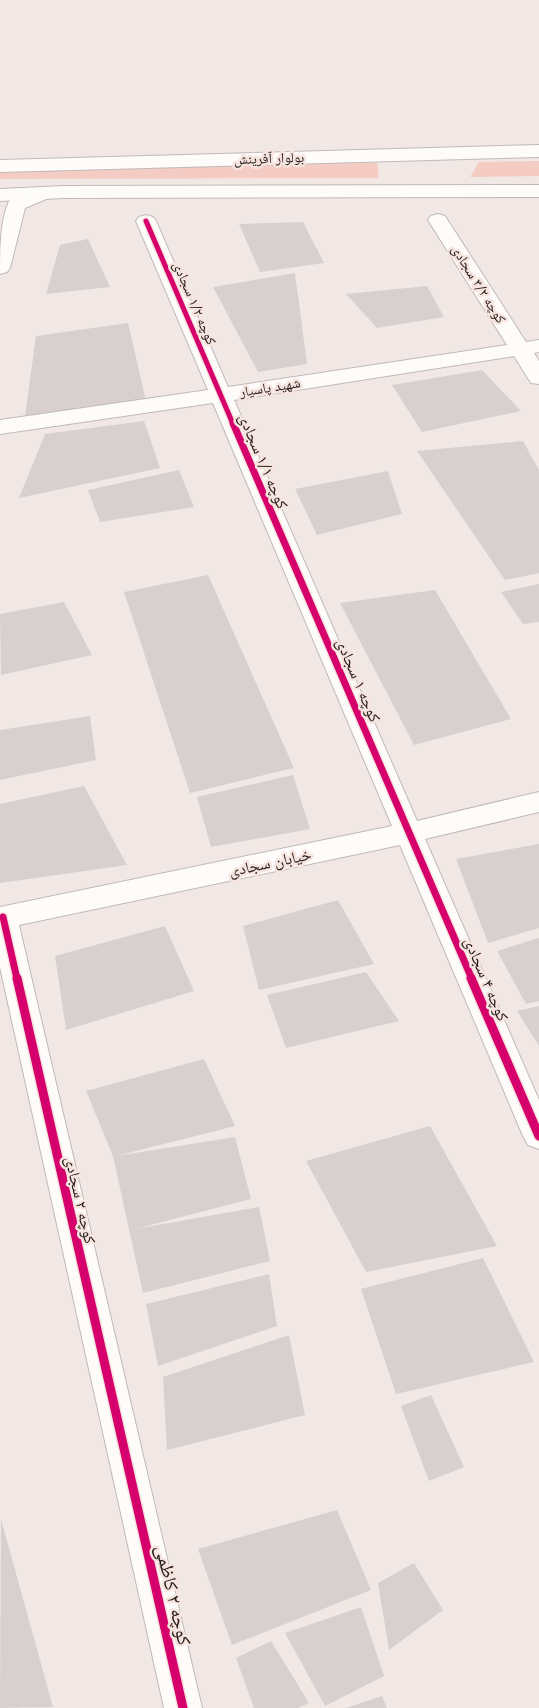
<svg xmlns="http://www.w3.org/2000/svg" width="539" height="1708" font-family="'PT Sans','Noto Naskh Arabic',sans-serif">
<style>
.green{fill:#f4ccc3}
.building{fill:#d7d0ce}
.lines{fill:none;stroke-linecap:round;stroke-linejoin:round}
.street-casing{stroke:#c0b9b7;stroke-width:2}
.secondary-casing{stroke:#c0b9b7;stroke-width:2}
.street{fill:#fdfcfb;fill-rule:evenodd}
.secondary{fill:#fdfcfb;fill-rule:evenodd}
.cycleway-far2-casing{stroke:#f7e4df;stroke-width:8}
.cycleway-far1-casing{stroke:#f7e4df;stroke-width:10}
.cycleway-casing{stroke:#f7e4df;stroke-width:12}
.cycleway-far2{stroke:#d6006c;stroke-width:5}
.cycleway-far1{stroke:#d6006c;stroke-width:7}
.cycleway{stroke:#d6006c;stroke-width:9}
.labels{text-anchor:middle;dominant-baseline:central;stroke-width:5;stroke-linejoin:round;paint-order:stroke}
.far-street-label{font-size:14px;fill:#221b1a;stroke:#f7e4df}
.street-label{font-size:16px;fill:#221b1a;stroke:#f7e4df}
.near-street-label{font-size:19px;fill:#221b1a;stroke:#f7e4df}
</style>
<rect width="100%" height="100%" fill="#f1e8e5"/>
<path class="green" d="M 539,161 L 539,176 L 470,177 L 479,162 Z
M 377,163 L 379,178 L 0,179 L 0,165 Z"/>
<path class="building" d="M 303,222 L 324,263 L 260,272 L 239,224 Z
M 88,239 L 110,287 L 46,294 L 60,245 Z
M 295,273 L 307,364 L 258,372 L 213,287 Z
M 427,286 L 444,317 L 377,328 L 346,294 Z
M 128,323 L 146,401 L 25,416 L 36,336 Z
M 482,370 L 521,411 L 422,432 L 392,385 Z
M 144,421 L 160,468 L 19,498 L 45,434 Z
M 523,441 L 539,470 L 539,573 L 505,580 L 417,451 Z
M 179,470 L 194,507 L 100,522 L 88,490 Z
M 388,471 L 402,514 L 317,535 L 295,489 Z
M 208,575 L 294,768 L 190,793 L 124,592 Z
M 539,584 L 539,622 L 523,624 L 501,592 Z
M 435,590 L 511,719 L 414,745 L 340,603 Z
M 64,602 L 92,655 L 1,675 L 0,614 Z
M 90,716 L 96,760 L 0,780 L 0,730 Z
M 293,775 L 310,829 L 211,847 L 197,797 Z
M 84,786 L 127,865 L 0,883 L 0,804 Z
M 539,844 L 539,928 L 488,943 L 456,859 Z
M 338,900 L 374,964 L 259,990 L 243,926 Z
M 165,926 L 194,991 L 66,1030 L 55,956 Z
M 539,938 L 539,1001 L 526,1004 L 497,951 Z
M 366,972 L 399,1021 L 286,1048 L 267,995 Z
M 539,1006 L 539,1046 L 517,1011 Z
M 204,1059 L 235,1126 L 116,1156 L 235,1137 L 251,1199 L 135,1229 L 259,1207 L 270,1261 L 143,1293 L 113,1156 L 86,1091 Z
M 430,1126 L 497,1246 L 366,1272 L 306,1161 Z
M 483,1258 L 534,1362 L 396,1394 L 361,1289 Z
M 269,1274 L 277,1326 L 158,1366 L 146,1304 Z
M 289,1335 L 305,1415 L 167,1450 L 163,1377 Z
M 431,1395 L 464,1467 L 429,1481 L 401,1406 Z
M 337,1510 L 371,1590 L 232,1645 L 198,1549 Z
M 1,1519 L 53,1707 L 0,1708 Z
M 414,1563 L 443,1610 L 389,1650 L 378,1583 Z
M 361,1607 L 384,1676 L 325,1706 L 285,1633 Z
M 271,1641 L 309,1703 L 298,1708 L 254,1708 L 236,1658 Z
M 382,1696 L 387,1708 L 346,1708 Z"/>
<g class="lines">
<g class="street-casing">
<path id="street" d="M 44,187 L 51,189 L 54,193 L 51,197 L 25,208 L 10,268 L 7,272 L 0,274 C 0,251 0,221 9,201 Z
M 438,214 L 445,216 L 526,342 L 539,340 L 539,352 L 534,353 L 539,361 L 539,384 L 531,383 L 514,356 L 234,400 L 417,821 L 539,792 L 539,812 L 425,839 L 539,1100 L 539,1149 L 528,1145 L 523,1136 L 400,845 L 19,925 L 202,1708 L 164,1708 L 0,967 L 0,907 L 392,826 L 213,403 L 0,434 L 0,420 L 208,390 L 136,221 L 139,217 L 146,215 L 153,217 L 156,221 L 228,387 L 507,345 L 428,220 L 431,216 Z"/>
</g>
<g class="secondary-casing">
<path id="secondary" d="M 539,145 L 539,157 L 0,172 L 0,160 Z
M 539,185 L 539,197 L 64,198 L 0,201 L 0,189 L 64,186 Z"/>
</g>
<use href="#street" class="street"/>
<use href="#secondary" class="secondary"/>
<g class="cycleway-far2-casing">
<path id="cycleway-far2" d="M 146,221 L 233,424"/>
</g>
<g class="cycleway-far1-casing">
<path id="cycleway-far1" d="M 233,423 L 472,979
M 3,917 L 17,979"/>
</g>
<g class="cycleway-casing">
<path id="cycleway" d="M 17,978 L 183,1708
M 471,978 L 539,1136"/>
</g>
<use href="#cycleway-far2" class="cycleway-far2"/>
<use href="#cycleway-far1" class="cycleway-far1"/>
<use href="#cycleway" class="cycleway"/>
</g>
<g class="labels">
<g class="far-street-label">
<text transform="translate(269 158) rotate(-2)">بولوار آفرینش</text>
<text transform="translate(479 284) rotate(58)">کوچه ۳/۲ سجادی</text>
<text transform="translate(195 303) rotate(67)">کوچه ۱/۲ سجادی</text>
<text transform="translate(270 387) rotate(-9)">شهید پاسیار</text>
</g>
<g class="street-label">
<text transform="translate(264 461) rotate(67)">کوچه ۱/۱ سجادی</text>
<text transform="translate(359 680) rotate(67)">کوچه ۱ سجادی</text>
<text transform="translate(270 862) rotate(-12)">خیابان سجادی</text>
<text transform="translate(487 979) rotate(67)">کوچه ۴ سجادی</text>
<text transform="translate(81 1200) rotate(77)">کوچه ۲ سجادی</text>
</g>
<g class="near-street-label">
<text transform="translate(174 1595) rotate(77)">کوچه ۲ کاظمی</text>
</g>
</g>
</svg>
